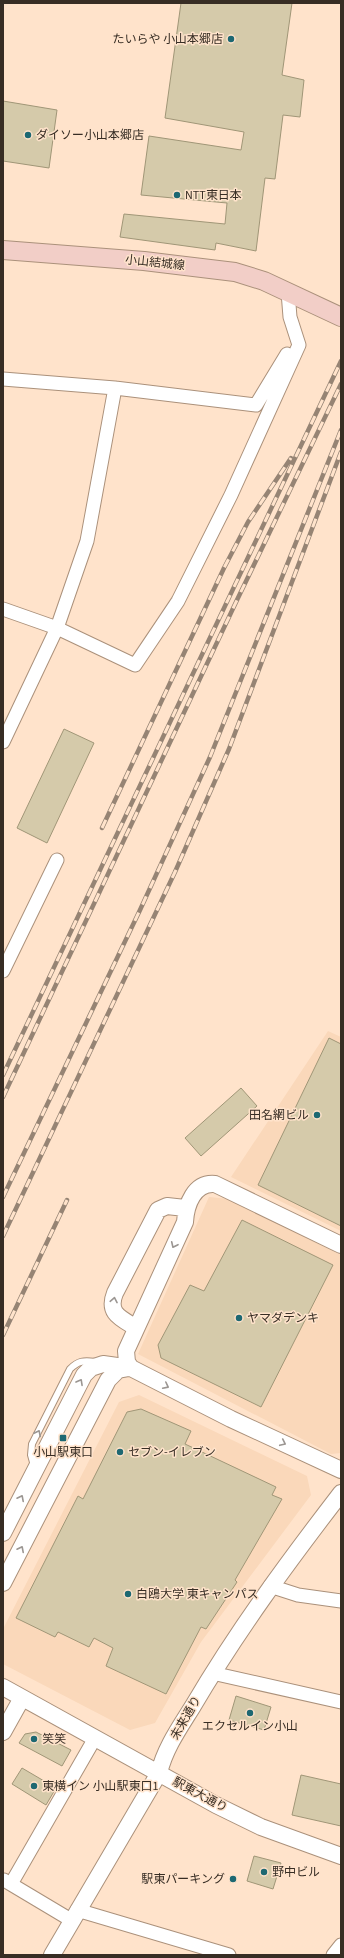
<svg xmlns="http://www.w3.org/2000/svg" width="344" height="1958" font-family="'Source Sans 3','Noto Sans JP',sans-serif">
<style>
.built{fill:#fad8ba}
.building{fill:#d5caaa;stroke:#a09677}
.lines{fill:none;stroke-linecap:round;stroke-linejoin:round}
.service-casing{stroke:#ab917b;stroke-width:8}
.minor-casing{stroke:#ab917b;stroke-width:15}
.tertiary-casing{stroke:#ab917b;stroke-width:18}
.secondary-casing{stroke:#ab917b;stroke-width:20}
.service{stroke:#fff;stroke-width:6}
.minor{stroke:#fff;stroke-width:13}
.tertiary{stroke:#fff;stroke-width:16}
.secondary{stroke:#f2cec7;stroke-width:18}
.rail-casing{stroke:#968474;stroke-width:4.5}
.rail{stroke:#ffe3cb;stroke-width:3;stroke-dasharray:9;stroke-linecap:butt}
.oneway{stroke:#9b9692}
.poi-dot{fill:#1d6872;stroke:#ffe3cb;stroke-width:1.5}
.labels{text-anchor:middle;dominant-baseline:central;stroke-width:3;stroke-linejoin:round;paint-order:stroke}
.poi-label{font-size:12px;fill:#372d24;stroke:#ffe3cb;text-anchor:start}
.street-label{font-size:12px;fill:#372d24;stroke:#ffe3cb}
</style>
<rect width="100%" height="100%" fill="#ffe3cb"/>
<path class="built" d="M 328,1031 L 341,1037 L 341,1231 L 231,1177 Z
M 209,1197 L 229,1199 L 341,1255 L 341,1453 L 331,1454 L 138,1354 Z
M 139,1395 L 307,1476 L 311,1495 L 201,1642 L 155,1723 L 130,1730 L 3,1664 L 3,1629 L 119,1402 Z"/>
<path class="building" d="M 181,3 L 292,3 L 282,75 L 304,80 L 300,117 L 283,115 L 275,179 L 265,178 L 256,251 L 216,243 L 215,250 L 120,237 L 124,214 L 225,224 L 227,203 L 141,195 L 149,136 L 241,150 L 244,132 L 165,118 Z
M 3,101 L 57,110 L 49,168 L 3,161 Z
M 64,729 L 94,743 L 47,843 L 17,828 Z
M 329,1038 L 341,1044 L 341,1226 L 258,1185 Z
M 241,1088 L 257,1106 L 201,1156 L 185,1138 Z
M 242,1220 L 333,1265 L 261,1407 L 161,1358 L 158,1345 L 190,1285 L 204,1291 Z
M 141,1409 L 191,1431 L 185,1444 L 276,1487 L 272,1495 L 282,1499 L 235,1580 L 237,1582 L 206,1629 L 201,1627 L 166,1694 L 106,1666 L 113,1648 L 94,1638 L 89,1647 L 58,1632 L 55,1637 L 16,1618 L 78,1496 L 83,1499 L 127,1412 Z
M 236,1696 L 271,1707 L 264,1730 L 229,1720 Z
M 36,1732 L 71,1750 L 62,1766 L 19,1743 L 25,1734 Z
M 22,1768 L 56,1788 L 46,1805 L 12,1784 Z
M 301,1775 L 341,1784 L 341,1826 L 292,1815 Z
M 254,1856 L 281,1863 L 273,1889 L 247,1881 Z"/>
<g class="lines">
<g class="service-casing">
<path id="service" d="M 34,1466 L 31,1455 L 32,1444 L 70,1369 C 78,1361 84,1360 95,1362"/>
</g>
<g class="minor-casing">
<path id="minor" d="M 3,379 L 115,388 L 256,405 L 287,354
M 3,609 L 57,628 L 135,665 L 178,601 L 231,495 L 299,345 L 290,317 L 288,292
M 3,742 L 57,628 L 87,541 L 115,388
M 3,971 L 57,860
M 270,1586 L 298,1595 L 341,1601
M 212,1673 L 341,1702
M 4,1880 L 71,1920
M 11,1884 L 95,1738
M 77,1910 L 229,1955
M 333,1955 L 341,1945"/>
</g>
<g class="tertiary-casing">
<path id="tertiary" d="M 135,1327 C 120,1318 107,1313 115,1293 L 158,1210 L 167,1206 L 185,1208
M 131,1368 L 127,1362 L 126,1351 L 185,1222 C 186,1205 194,1182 215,1184 L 341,1245
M 3,1533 L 84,1375 L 91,1368 L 103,1364 L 131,1368 L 231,1419 L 341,1470
M 3,1583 L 108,1380 L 118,1370 L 129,1368
M 3,1687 L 216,1805 L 261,1827 L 341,1856
M 3,1732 L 22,1698
M 52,1955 L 159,1773 C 165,1748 180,1727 193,1706 C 237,1631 288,1562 341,1493"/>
</g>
<g class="secondary-casing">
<path id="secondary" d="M 3,250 L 144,261 L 235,272 L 264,281 L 341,317"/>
</g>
<use href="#service" class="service"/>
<use href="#minor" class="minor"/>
<use href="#tertiary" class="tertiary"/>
<use href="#secondary" class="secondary"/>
<g class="rail-casing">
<path id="rail" d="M 102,828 L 224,568 L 248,522 L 291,458
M 3,1075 L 341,361
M 3,1097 L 237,600 L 341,384
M 3,1197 L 140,910 L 210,757 L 341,430
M 3,1236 L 175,872 L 229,749 L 341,452
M 3,1335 L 67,1200"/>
</g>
<use href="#rail" class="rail"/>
</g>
<defs><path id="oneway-chevron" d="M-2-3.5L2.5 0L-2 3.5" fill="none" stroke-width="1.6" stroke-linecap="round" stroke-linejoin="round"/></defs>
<g class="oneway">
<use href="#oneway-chevron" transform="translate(174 1245) rotate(115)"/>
<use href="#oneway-chevron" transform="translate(114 1300) rotate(-79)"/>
<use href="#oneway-chevron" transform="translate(80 1382) rotate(-61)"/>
<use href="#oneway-chevron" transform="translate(166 1386) rotate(27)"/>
<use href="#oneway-chevron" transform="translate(38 1433) rotate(-63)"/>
<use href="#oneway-chevron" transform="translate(283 1443) rotate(25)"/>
<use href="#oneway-chevron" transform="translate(21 1498) rotate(-63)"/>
<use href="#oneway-chevron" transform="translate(21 1549) rotate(-63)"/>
</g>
<g class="poi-dot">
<circle cx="231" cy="39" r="4"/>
<circle cx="28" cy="135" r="4"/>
<circle cx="177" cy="195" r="4"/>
<circle cx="317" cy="1115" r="4"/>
<circle cx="239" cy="1318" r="4"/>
<rect x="59" y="1434" width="8" height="8" rx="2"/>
<circle cx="120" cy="1452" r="4"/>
<circle cx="128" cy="1594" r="4"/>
<circle cx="250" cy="1713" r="4"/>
<circle cx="34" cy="1739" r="4"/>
<circle cx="34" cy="1786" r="4"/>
<circle cx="264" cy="1872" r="4"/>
<circle cx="233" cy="1879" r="4"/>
</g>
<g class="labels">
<g class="poi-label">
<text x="223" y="39" text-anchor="end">たいらや 小山本郷店</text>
<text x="36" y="135">ダイソー小山本郷店</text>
<text x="185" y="195">NTT東日本</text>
<text x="309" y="1115" text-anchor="end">田名網ビル</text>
<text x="247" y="1318">ヤマダデンキ</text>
<text x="63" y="1452" text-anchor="middle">小山駅東口</text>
<text x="128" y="1452">セブン-イレブン</text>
<text x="136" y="1594">白鴎大学 東キャンパス</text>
<text x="250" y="1726" text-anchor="middle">エクセルイン小山</text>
<text x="42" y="1739">笑笑</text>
<text x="42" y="1786">東横イン 小山駅東口1</text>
<text x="272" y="1872">野中ビル</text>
<text x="225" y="1879" text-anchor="end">駅東パーキング</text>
</g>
<g class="street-label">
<text transform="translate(155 263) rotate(6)">小山結城線</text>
<text transform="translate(186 1718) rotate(-60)">未来通り</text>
<text transform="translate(200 1795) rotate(28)">駅東大通り</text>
</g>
</g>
<rect width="344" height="1958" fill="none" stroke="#372d24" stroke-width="8"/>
</svg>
